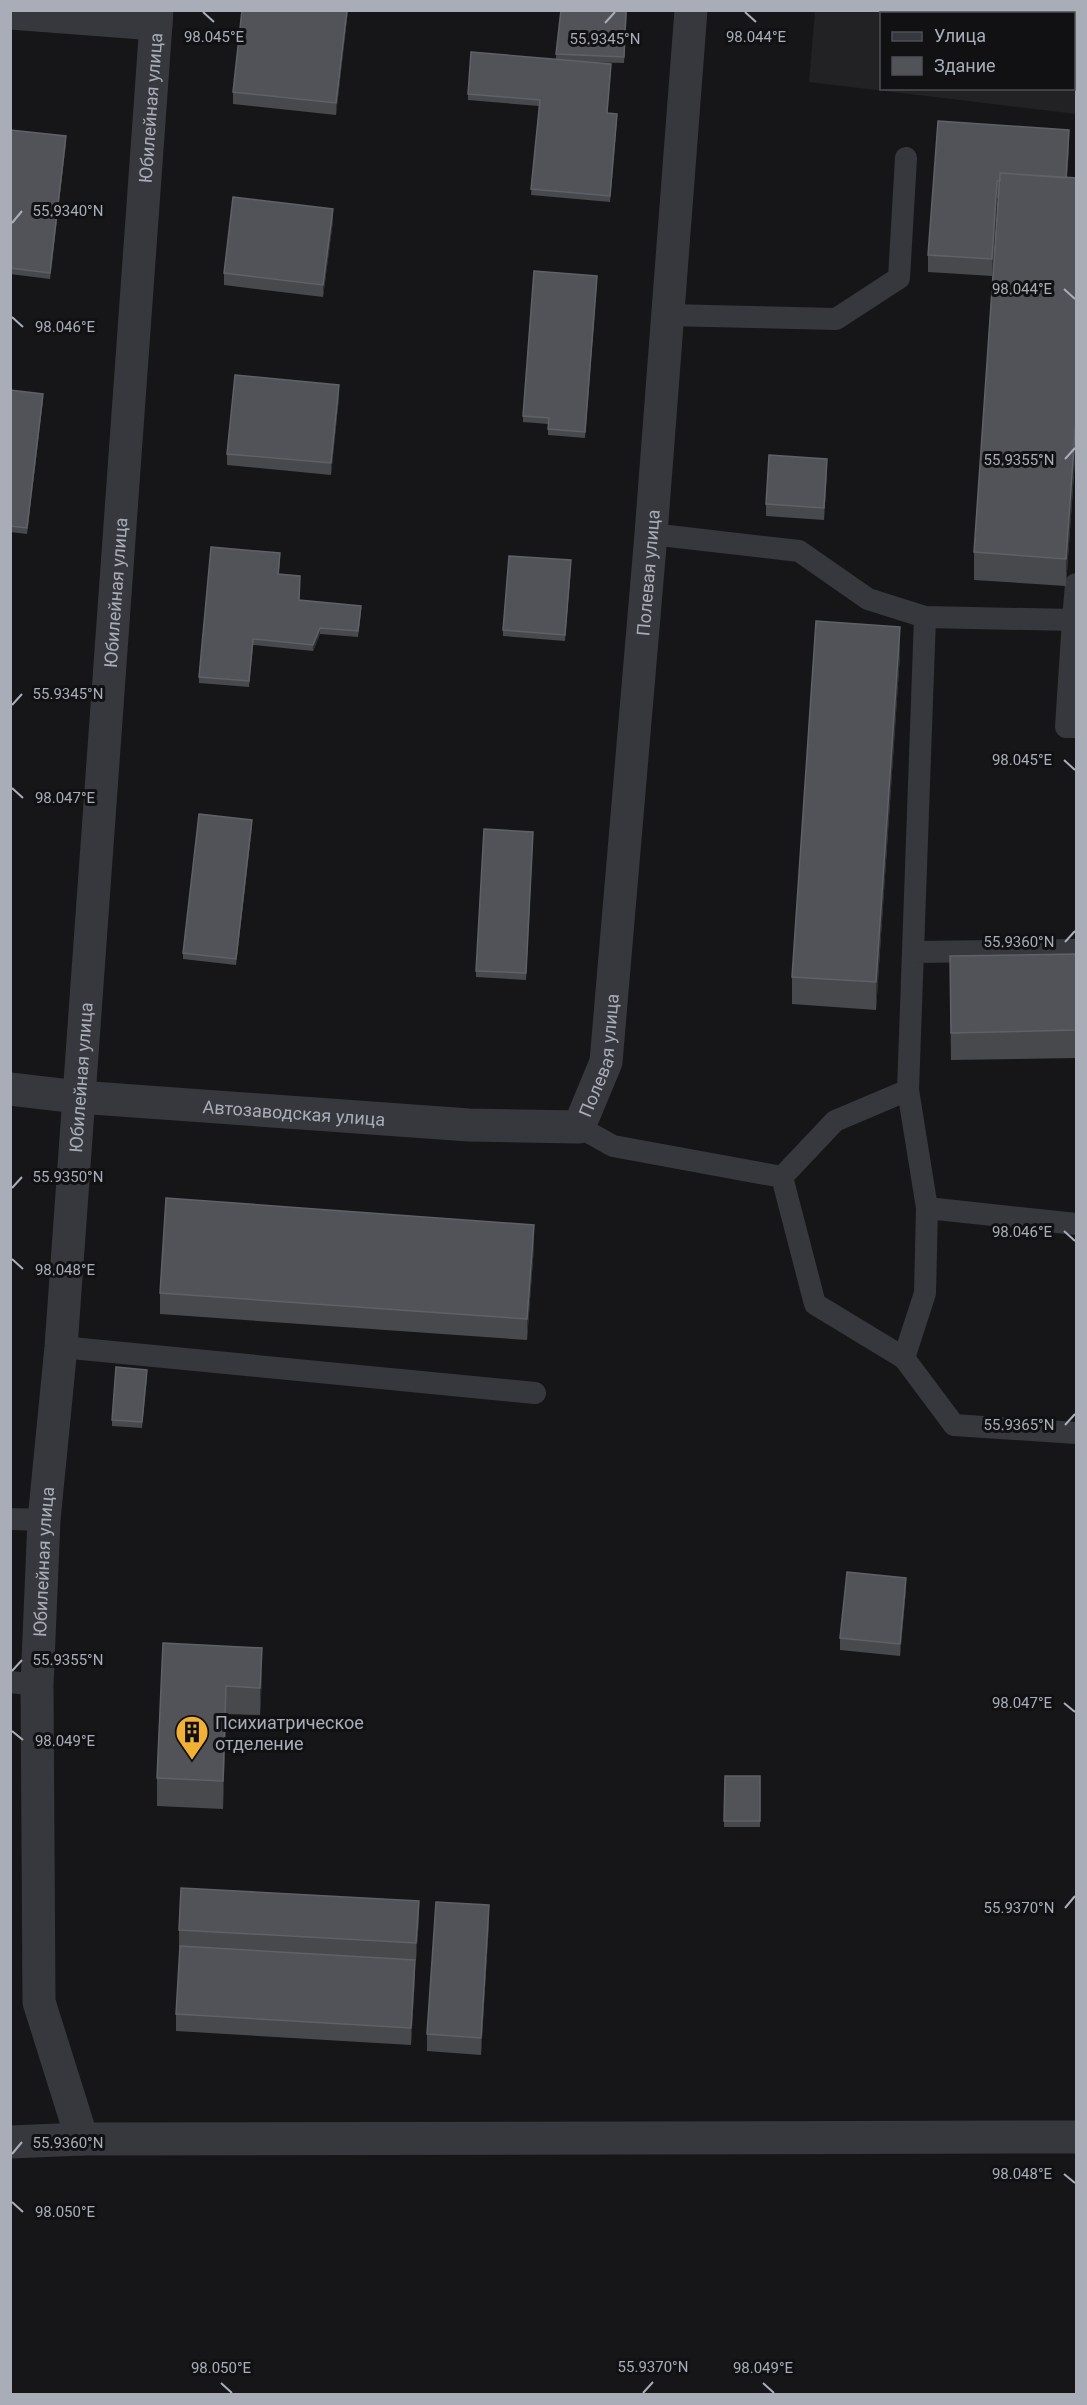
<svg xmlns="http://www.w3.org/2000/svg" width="1087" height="2405" font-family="Roboto,sans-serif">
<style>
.built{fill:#222225;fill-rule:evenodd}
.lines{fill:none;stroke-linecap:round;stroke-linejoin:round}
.service{stroke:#37383d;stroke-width:22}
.minor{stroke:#37383d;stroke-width:33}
.tertiary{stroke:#37383d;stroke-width:33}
.wall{fill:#47494d}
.shaded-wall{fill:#2f3033}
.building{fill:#525359;stroke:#5f6168;stroke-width:1.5}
.ticks{fill:none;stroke:#a8adb8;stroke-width:2}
.labels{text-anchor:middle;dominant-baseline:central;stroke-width:6;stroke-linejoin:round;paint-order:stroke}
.street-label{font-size:18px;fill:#a8adb8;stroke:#111113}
.poi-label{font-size:18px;fill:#a8adb8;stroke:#111113;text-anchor:start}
.ticks-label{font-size:15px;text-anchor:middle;fill:#a8adb8;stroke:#111113;stroke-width:6;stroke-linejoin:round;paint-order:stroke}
</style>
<rect width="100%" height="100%" fill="#161618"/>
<path class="built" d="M 815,11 L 1076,11 L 1076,114 L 809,82 ZM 882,14 L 1074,14 L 1074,88 L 882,88 Z"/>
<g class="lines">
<path class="service" d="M 668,315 L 836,319 L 899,278 L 906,158
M 651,534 L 799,551 L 868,599 L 925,617 L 1073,620 L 1066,727 L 1076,727
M 1073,620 L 1076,584
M 913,952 L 1076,950
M 579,1127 L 613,1146 L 782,1177 L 815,1304 L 904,1358 L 954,1425 L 1076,1433
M 782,1177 L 835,1121 L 908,1090
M 927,1208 L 1076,1224
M 61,1347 L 535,1393
M 904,1358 L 925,1293 L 927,1208 L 908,1090 L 925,617
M 10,1519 L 44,1520
M 10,1682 L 37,1685"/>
<g class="minor">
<path d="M 10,13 L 156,24"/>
<path id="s1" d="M 10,1089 L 78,1097 L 469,1125 L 579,1127 L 606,1062 L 651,534 L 691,10"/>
<path id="s2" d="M 82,2139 L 39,2002 L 37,1685 L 44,1520 L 61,1347 L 157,10"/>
</g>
<path class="tertiary" d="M 10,2142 L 82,2139 L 1076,2137"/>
</g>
<path class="wall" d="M 242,10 L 348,10 L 336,115 L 233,104 L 233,92 Z
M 627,10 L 624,63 L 578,62 L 611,70 L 607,113 L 617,120 L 610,202 L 531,195 L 539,106 L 468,100 L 468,94 L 556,60 L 556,54 Z
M 938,121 L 1069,147 L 1067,178 L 1077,178 L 1077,432 L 1066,586 L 974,580 L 974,552 L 998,198 L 997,198 L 992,276 L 928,272 L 928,255 Z
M 10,130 L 66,142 L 50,279 L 10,274 Z
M 333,221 L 323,297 L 224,285 L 224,273 Z
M 597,282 L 585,438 L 548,435 L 548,424 L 523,422 L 523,416 Z
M 10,390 L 43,400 L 27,534 L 10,532 Z
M 339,397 L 331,475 L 227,465 L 227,454 Z
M 827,471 L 824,520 L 766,516 L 766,504 Z
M 280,559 L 279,574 L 300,582 L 299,600 L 361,612 L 358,637 L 320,634 L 313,651 L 253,645 L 249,687 L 199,683 L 199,677 Z
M 571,566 L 565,641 L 503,636 L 503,630 Z
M 900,654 L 876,1010 L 792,1004 L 792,977 Z
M 252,826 L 236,965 L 183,959 L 183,953 Z
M 533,838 L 526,980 L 476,977 L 476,971 Z
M 1077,954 L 1077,1058 L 951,1060 L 950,983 Z
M 534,1246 L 527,1340 L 160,1314 L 160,1293 Z
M 147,1376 L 142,1428 L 112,1426 L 112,1420 Z
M 906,1589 L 900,1656 L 840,1650 L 840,1638 Z
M 163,1643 L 262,1675 L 260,1715 L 226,1714 L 223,1809 L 157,1806 L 157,1778 Z
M 725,1776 L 760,1776 L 760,1827 L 724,1827 Z
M 419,1918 L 416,1960 L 343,1956 L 415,1977 L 411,2045 L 176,2031 L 176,2014 L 180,1947 L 179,1947 L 179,1930 Z
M 489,1922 L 481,2055 L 427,2051 L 427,2034 Z"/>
<path class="shaded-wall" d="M 347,10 L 348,10 L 336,115 L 336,103 Z
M 1069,130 L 1069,147 L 1065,202 L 1065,186 Z
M 66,136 L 66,142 L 50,279 L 50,273 Z
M 997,181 L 997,198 L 992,276 L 992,259 Z
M 333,209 L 333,221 L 323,297 L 323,285 Z
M 339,385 L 339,397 L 331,475 L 331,463 Z
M 43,394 L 43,400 L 27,534 L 27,528 Z
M 1077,404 L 1077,432 L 1066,586 L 1066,559 Z
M 827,459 L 827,471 L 824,520 L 824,508 Z
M 900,627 L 900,654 L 876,1010 L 876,982 Z
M 320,628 L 320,634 L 313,651 L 313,645 Z
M 252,820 L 252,826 L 236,965 L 236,959 Z
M 534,1225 L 534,1246 L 527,1340 L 527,1319 Z
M 906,1578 L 906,1589 L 900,1656 L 900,1644 Z
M 262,1648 L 262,1675 L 260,1715 L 260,1688 Z
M 226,1686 L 226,1714 L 223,1809 L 223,1781 Z
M 419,1901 L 419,1918 L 416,1960 L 416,1943 Z
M 489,1905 L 489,1922 L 481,2055 L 481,2038 Z
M 415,1960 L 415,1977 L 411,2045 L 411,2028 Z"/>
<path class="building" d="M 242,10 L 347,10 L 336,103 L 233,92 Z
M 561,10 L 626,10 L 624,57 L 556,54 Z
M 471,52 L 611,64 L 607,113 L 617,114 L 610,196 L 531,189 L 540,100 L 468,94 Z
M 938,121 L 1069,130 L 1066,178 L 1000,173 L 1000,181 L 997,181 L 992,259 L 928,255 Z
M 10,130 L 66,136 L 50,273 L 10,268 Z
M 1000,173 L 1077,178 L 1077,404 L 1066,559 L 974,552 Z
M 233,197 L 333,209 L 323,285 L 224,273 Z
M 534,271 L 597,276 L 585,432 L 548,429 L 549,418 L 523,416 Z
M 235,375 L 339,385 L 331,463 L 227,454 Z
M 10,390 L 43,394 L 27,528 L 10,526 Z
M 769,455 L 827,459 L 824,508 L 766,504 Z
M 211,547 L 280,553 L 278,574 L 300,576 L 299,600 L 361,606 L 358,631 L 320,628 L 313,645 L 253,639 L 249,681 L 199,677 Z
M 509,556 L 571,560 L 565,635 L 503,630 Z
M 816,621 L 900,627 L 876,982 L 792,977 Z
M 199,814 L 252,820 L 236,959 L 183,953 Z
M 484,829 L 533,832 L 526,973 L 476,971 Z
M 1077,954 L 1077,1030 L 951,1033 L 950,956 Z
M 166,1198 L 534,1225 L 527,1319 L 160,1293 Z
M 116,1367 L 147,1370 L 142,1422 L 112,1420 Z
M 847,1572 L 906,1578 L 900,1644 L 840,1638 Z
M 163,1643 L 262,1648 L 260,1688 L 226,1686 L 223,1781 L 157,1778 Z
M 725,1776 L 760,1776 L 760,1821 L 724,1821 Z
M 181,1888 L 419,1901 L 416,1943 L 179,1930 Z
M 436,1902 L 489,1905 L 481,2038 L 427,2034 Z
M 180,1946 L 415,1960 L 411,2028 L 176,2014 Z"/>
<path class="ticks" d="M 203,12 L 214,22M 745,12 L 756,22M 605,23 L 615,12M 12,223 L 22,211M 1064,289 L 1075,299M 12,317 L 23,327M 1065,459 L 1075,448M 12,705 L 22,694M 1064,760 L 1075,770M 12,788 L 23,798M 1065,942 L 1075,931M 12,1188 L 22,1177M 1064,1231 L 1075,1241M 12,1259 L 23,1269M 1065,1425 L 1075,1414M 12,1671 L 22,1660M 1064,1703 L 1075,1712M 12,1731 L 23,1740M 1065,1908 L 1075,1896M 12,2154 L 22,2142M 1064,2174 L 1075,2183M 12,2202 L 23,2212M 221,2383 L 232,2393M 763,2383 L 774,2393M 643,2393 L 653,2382"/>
<defs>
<g id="building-pin" transform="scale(1.725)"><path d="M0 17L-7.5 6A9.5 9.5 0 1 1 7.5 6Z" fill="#f2b134" stroke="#111113"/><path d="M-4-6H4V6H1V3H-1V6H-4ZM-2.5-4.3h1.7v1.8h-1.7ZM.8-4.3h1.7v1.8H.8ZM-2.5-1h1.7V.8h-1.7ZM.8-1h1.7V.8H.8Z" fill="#111"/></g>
</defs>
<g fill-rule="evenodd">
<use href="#building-pin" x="192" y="1732"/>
</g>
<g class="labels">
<g class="street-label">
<text stroke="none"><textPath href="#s2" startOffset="2042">Юбилейная улица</textPath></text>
<text stroke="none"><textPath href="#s1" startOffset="1132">Полевая улица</textPath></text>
<text stroke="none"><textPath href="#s2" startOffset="1556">Юбилейная улица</textPath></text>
<text stroke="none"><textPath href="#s1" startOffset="646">Полевая улица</textPath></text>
<text stroke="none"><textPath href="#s2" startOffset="1070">Юбилейная улица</textPath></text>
<text stroke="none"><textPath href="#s1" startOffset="285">Автозаводская улица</textPath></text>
<text stroke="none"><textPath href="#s2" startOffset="584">Юбилейная улица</textPath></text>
</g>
<g class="poi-label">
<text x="215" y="1722">Психиатрическое<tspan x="215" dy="21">отделение</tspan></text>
</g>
</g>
<g class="ticks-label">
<text x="214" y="42">98.045°E</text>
<text x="756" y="42">98.044°E</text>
<text x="605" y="44">55.9345°N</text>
<text x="68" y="216">55.9340°N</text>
<text x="1022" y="294">98.044°E</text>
<text x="65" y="332">98.046°E</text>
<text x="1019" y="465">55.9355°N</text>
<text x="68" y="699">55.9345°N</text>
<text x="1022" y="765">98.045°E</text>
<text x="65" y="803">98.047°E</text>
<text x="1019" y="947">55.9360°N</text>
<text x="68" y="1182">55.9350°N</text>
<text x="1022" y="1237">98.046°E</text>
<text x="65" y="1275">98.048°E</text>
<text x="1019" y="1430">55.9365°N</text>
<text x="68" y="1665">55.9355°N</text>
<text x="1022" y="1708">98.047°E</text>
<text x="65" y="1746">98.049°E</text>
<text x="1019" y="1913">55.9370°N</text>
<text x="68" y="2148">55.9360°N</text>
<text x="1022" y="2179">98.048°E</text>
<text x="65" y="2217">98.050°E</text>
<text x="653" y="2372">55.9370°N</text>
<text x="221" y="2373">98.050°E</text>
<text x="763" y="2373">98.049°E</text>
</g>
<rect width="1087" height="2405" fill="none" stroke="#a8adb8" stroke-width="24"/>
<rect x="880" y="12" width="195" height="78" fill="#111113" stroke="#4d4f55" stroke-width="1.5"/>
<rect x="892" y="32" width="30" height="9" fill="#37383d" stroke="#4d4f55" stroke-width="1.5"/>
<text x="934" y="42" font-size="18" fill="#a8adb8">Улица</text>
<rect x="892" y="57" width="30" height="18" fill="#525359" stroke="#4d4f55" stroke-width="1.5"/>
<text x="934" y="72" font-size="18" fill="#a8adb8">Здание</text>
</svg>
